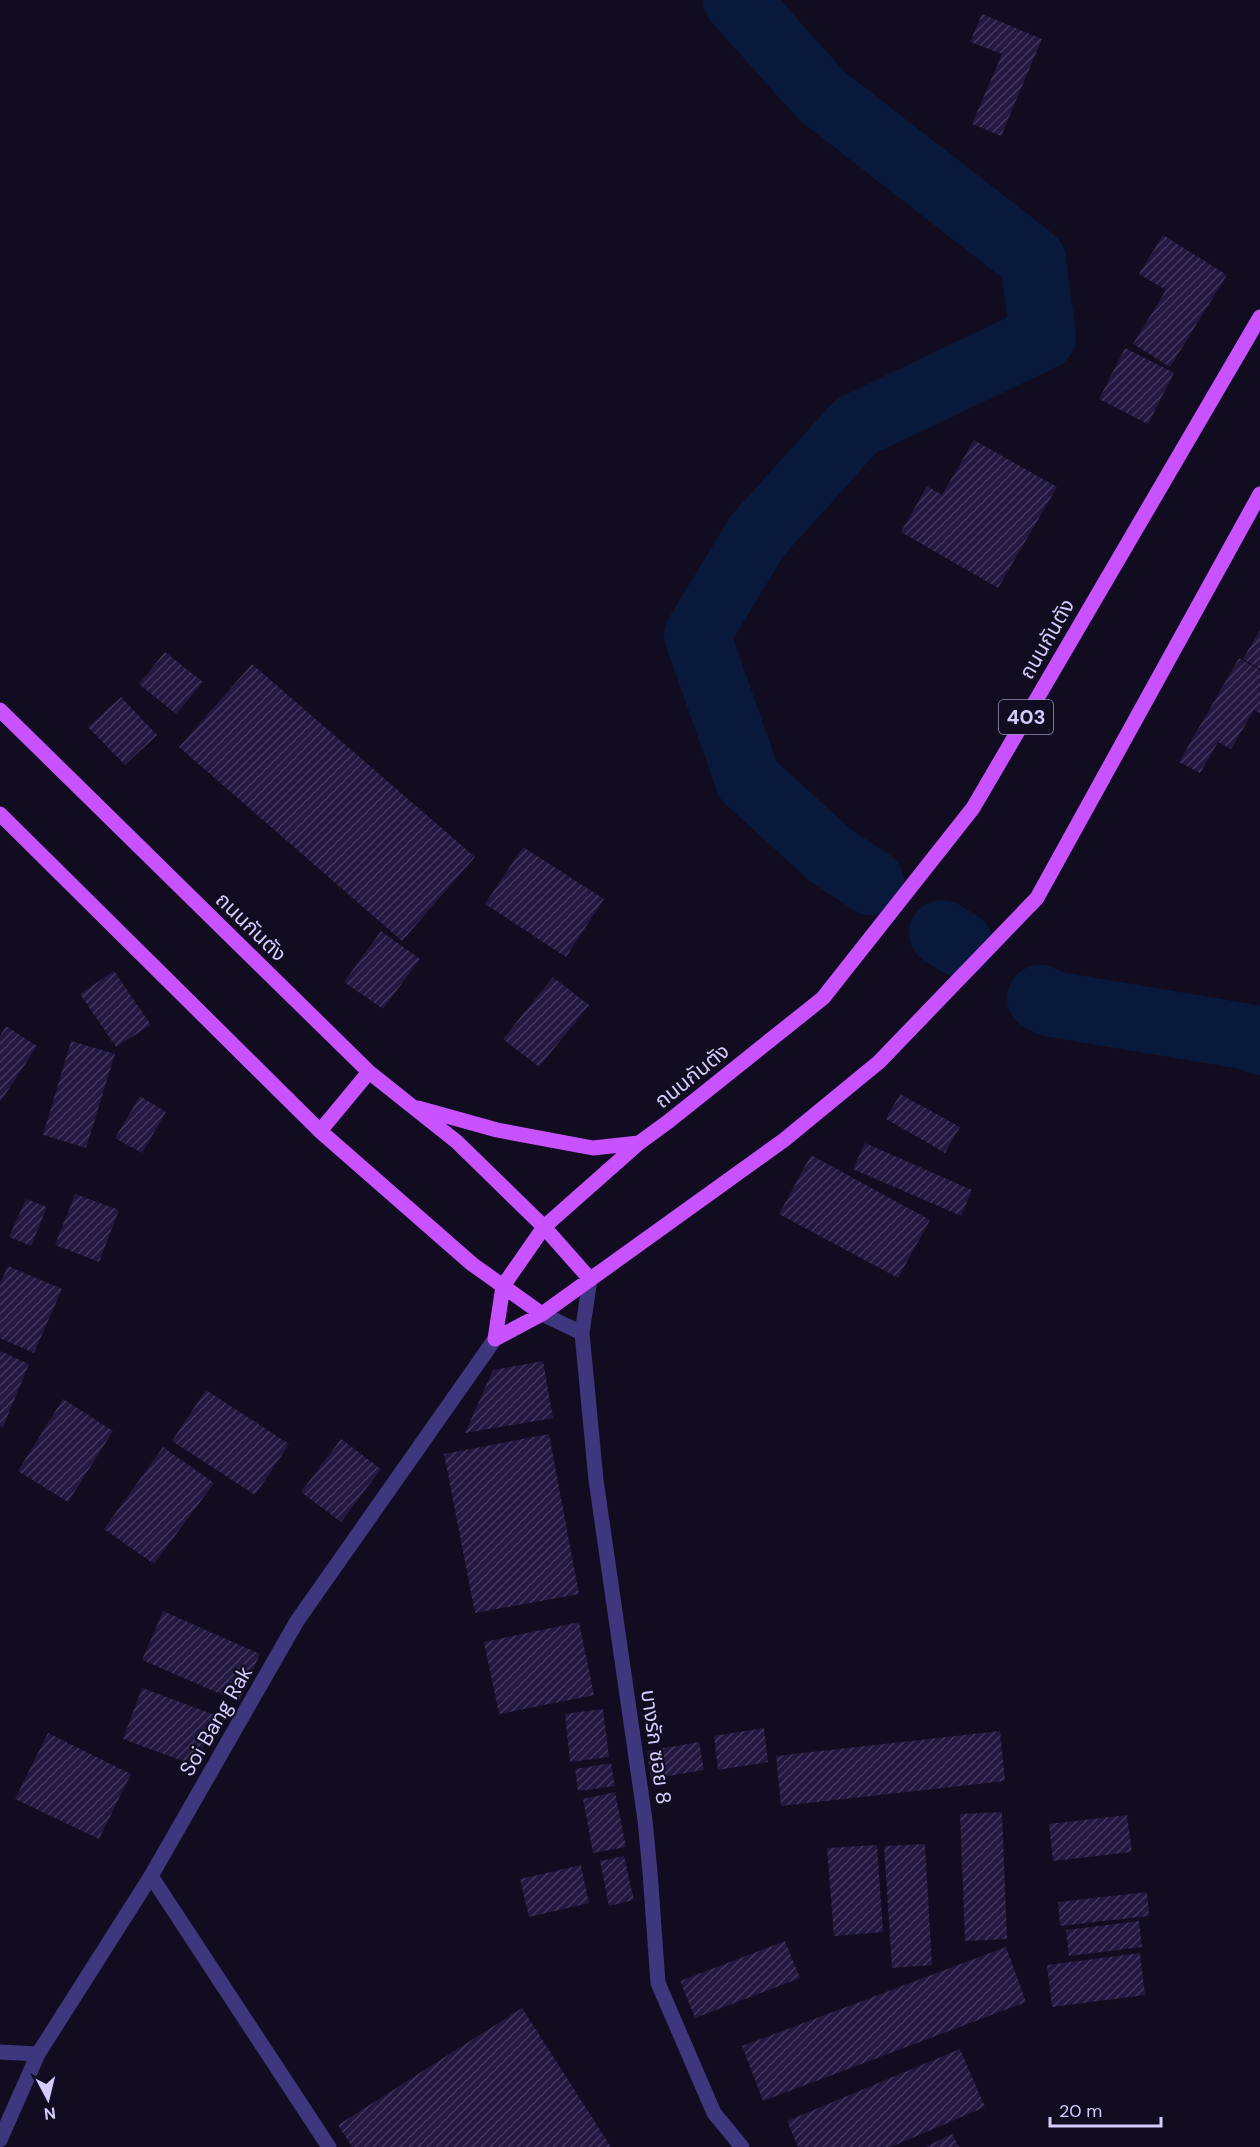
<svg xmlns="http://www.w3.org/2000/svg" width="1260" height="2147" font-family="'DM Sans','Noto Sans Thai',sans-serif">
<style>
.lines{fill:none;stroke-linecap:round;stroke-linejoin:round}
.river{stroke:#09193c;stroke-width:66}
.building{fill:url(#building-hatch)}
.service{stroke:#3e377e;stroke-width:15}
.minor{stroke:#3e377e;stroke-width:15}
.tertiary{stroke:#3e377e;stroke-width:15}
.primary{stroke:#c852ff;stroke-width:15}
.labels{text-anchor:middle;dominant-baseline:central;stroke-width:4.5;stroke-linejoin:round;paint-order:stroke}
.shield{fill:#110c1f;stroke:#9a92bc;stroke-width:1.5}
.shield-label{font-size:20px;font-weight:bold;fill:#d4cbff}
.street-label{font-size:21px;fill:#d4cbff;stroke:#110c1f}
</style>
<defs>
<pattern id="building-hatch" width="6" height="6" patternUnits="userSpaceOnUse" patternTransform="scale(1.5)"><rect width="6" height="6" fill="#231840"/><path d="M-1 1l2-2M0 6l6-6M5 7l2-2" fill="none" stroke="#42385d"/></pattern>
</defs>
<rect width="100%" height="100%" fill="#110c1f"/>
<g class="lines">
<path class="river" d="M 736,0 L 822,96 L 1033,260 L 1043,337 L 856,426 L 757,536 L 697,635 L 748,780 L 830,855 L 871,882
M 942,933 L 960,944
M 1040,998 L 1052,1004 L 1254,1038 L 1260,1042"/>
</g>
<path class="building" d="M 982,14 L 1042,39 L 1001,136 L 972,124 L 1002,54 L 970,42 Z
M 1163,235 L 1227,275 L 1170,367 L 1133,344 L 1166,290 L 1139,274 Z
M 1125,348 L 1174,373 L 1148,424 L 1099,399 Z
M 974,440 L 1057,487 L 998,588 L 901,532 L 927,486 L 942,495 Z
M 1260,630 L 1260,669 L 1243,659 Z
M 165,652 L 203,682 L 176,714 L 139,684 Z
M 1239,658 L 1260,670 L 1260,713 L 1254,710 L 1231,749 L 1218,742 L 1200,773 L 1179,762 Z
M 252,664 L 475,857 L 402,941 L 179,747 Z
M 121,697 L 157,735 L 125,765 L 88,727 Z
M 523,847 L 604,899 L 566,957 L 485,904 Z
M 381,931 L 420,959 L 383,1009 L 344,982 Z
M 114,971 L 151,1025 L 116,1047 L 80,994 Z
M 553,977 L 589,1005 L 539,1067 L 503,1039 Z
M 6,1026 L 37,1046 L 0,1102 L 0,1036 Z
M 71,1041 L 115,1054 L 86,1148 L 43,1135 Z
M 900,1094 L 960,1127 L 945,1153 L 886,1119 Z
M 140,1096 L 166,1112 L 142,1153 L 115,1138 Z
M 865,1143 L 972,1190 L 961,1216 L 853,1169 Z
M 811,1155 L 930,1220 L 898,1278 L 779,1214 Z
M 75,1194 L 119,1210 L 99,1262 L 55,1245 Z
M 26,1199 L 47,1207 L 31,1246 L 9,1237 Z
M 8,1266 L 62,1289 L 34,1353 L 0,1338 L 0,1284 Z
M 0,1351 L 29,1364 L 3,1427 L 0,1426 Z
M 543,1361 L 553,1418 L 465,1433 L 493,1370 Z
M 206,1390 L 289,1444 L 255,1495 L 172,1441 Z
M 63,1399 L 113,1431 L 68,1502 L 18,1471 Z
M 549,1434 L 579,1594 L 475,1613 L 444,1454 Z
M 341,1439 L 381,1469 L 341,1522 L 301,1492 Z
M 163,1447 L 214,1483 L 154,1564 L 104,1529 Z
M 163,1611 L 260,1654 L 239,1702 L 142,1660 Z
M 579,1622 L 594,1695 L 499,1714 L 484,1642 Z
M 142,1688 L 215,1715 L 196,1766 L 123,1739 Z
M 603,1709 L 609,1757 L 570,1762 L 565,1714 Z
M 764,1728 L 768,1762 L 718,1770 L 714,1736 Z
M 1000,1731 L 1005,1781 L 781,1806 L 776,1756 Z
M 48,1733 L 131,1774 L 99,1839 L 15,1799 Z
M 699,1742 L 704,1770 L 651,1779 L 647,1751 Z
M 611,1763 L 615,1786 L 578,1791 L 575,1769 Z
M 615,1792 L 626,1847 L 593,1853 L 583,1799 Z
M 1002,1812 L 1007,1939 L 965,1941 L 960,1814 Z
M 1127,1815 L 1132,1852 L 1053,1861 L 1049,1824 Z
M 925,1844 L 932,1965 L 892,1968 L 884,1846 Z
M 877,1845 L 883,1932 L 834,1936 L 827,1848 Z
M 624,1856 L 634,1900 L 609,1906 L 600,1861 Z
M 581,1865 L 589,1903 L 529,1917 L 520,1879 Z
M 1147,1892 L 1149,1916 L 1060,1926 L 1058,1902 Z
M 1139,1921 L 1142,1947 L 1069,1956 L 1066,1930 Z
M 785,1941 L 800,1978 L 695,2018 L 680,1981 Z
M 1006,1947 L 1026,2002 L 763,2101 L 742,2046 Z
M 1140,1953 L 1145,1995 L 1052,2007 L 1047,1965 Z
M 522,2008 L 611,2147 L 352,2147 L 338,2125 Z
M 960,2049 L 985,2107 L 891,2147 L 798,2147 L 787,2121 Z
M 952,2134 L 959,2147 L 925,2147 Z"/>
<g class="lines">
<path class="service" d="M 151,1876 L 329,2147"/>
<path class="minor" d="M 590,1279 L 582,1333 L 596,1480 L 645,1820 L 650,1872 L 658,1983 L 714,2113 L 742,2147
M 542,1314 L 582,1333
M 0,2140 L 38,2054 L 151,1876 L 297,1621 L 495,1339"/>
<path class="tertiary" d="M 0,2052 L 38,2054"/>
<path class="primary" d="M 0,710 L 369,1072 L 457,1142 L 544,1227 L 639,1143 L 669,1121 L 823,998 L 973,808 L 1260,317
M 0,814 L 320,1131 L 472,1264 L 542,1314 L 784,1140 L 879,1062 L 1037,898 L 1260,494
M 418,1108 L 497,1130 L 593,1148 L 639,1143
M 320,1131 L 369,1072
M 495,1339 L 503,1286 L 544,1227 L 590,1279
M 495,1339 L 542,1314"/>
</g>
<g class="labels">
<rect class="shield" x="999" y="700" width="54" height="34" rx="4.5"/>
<g class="shield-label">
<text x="1026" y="717">403</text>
</g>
<g class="street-label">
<text transform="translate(1047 639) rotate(-60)">ถนนกันตัง</text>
<text transform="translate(251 927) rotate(44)">ถนนกันตัง</text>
<text transform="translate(692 1076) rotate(-39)">ถนนกันตัง</text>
<text transform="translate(216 1721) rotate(-60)">Soi Bang Rak</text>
<text transform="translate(656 1747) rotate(82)">บางรัก ซอย 8</text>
</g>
</g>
<g transform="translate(48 2099) rotate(173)" stroke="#110c1f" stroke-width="4.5" paint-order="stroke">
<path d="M0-4.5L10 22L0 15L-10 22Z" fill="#d4cbff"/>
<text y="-9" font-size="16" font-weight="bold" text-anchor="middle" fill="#d4cbff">N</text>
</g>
<path d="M1050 2117v9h111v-9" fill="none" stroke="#d4cbff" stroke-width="3"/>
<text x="1059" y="2117" font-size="18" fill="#d4cbff" stroke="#110c1f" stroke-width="4.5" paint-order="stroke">20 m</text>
</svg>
